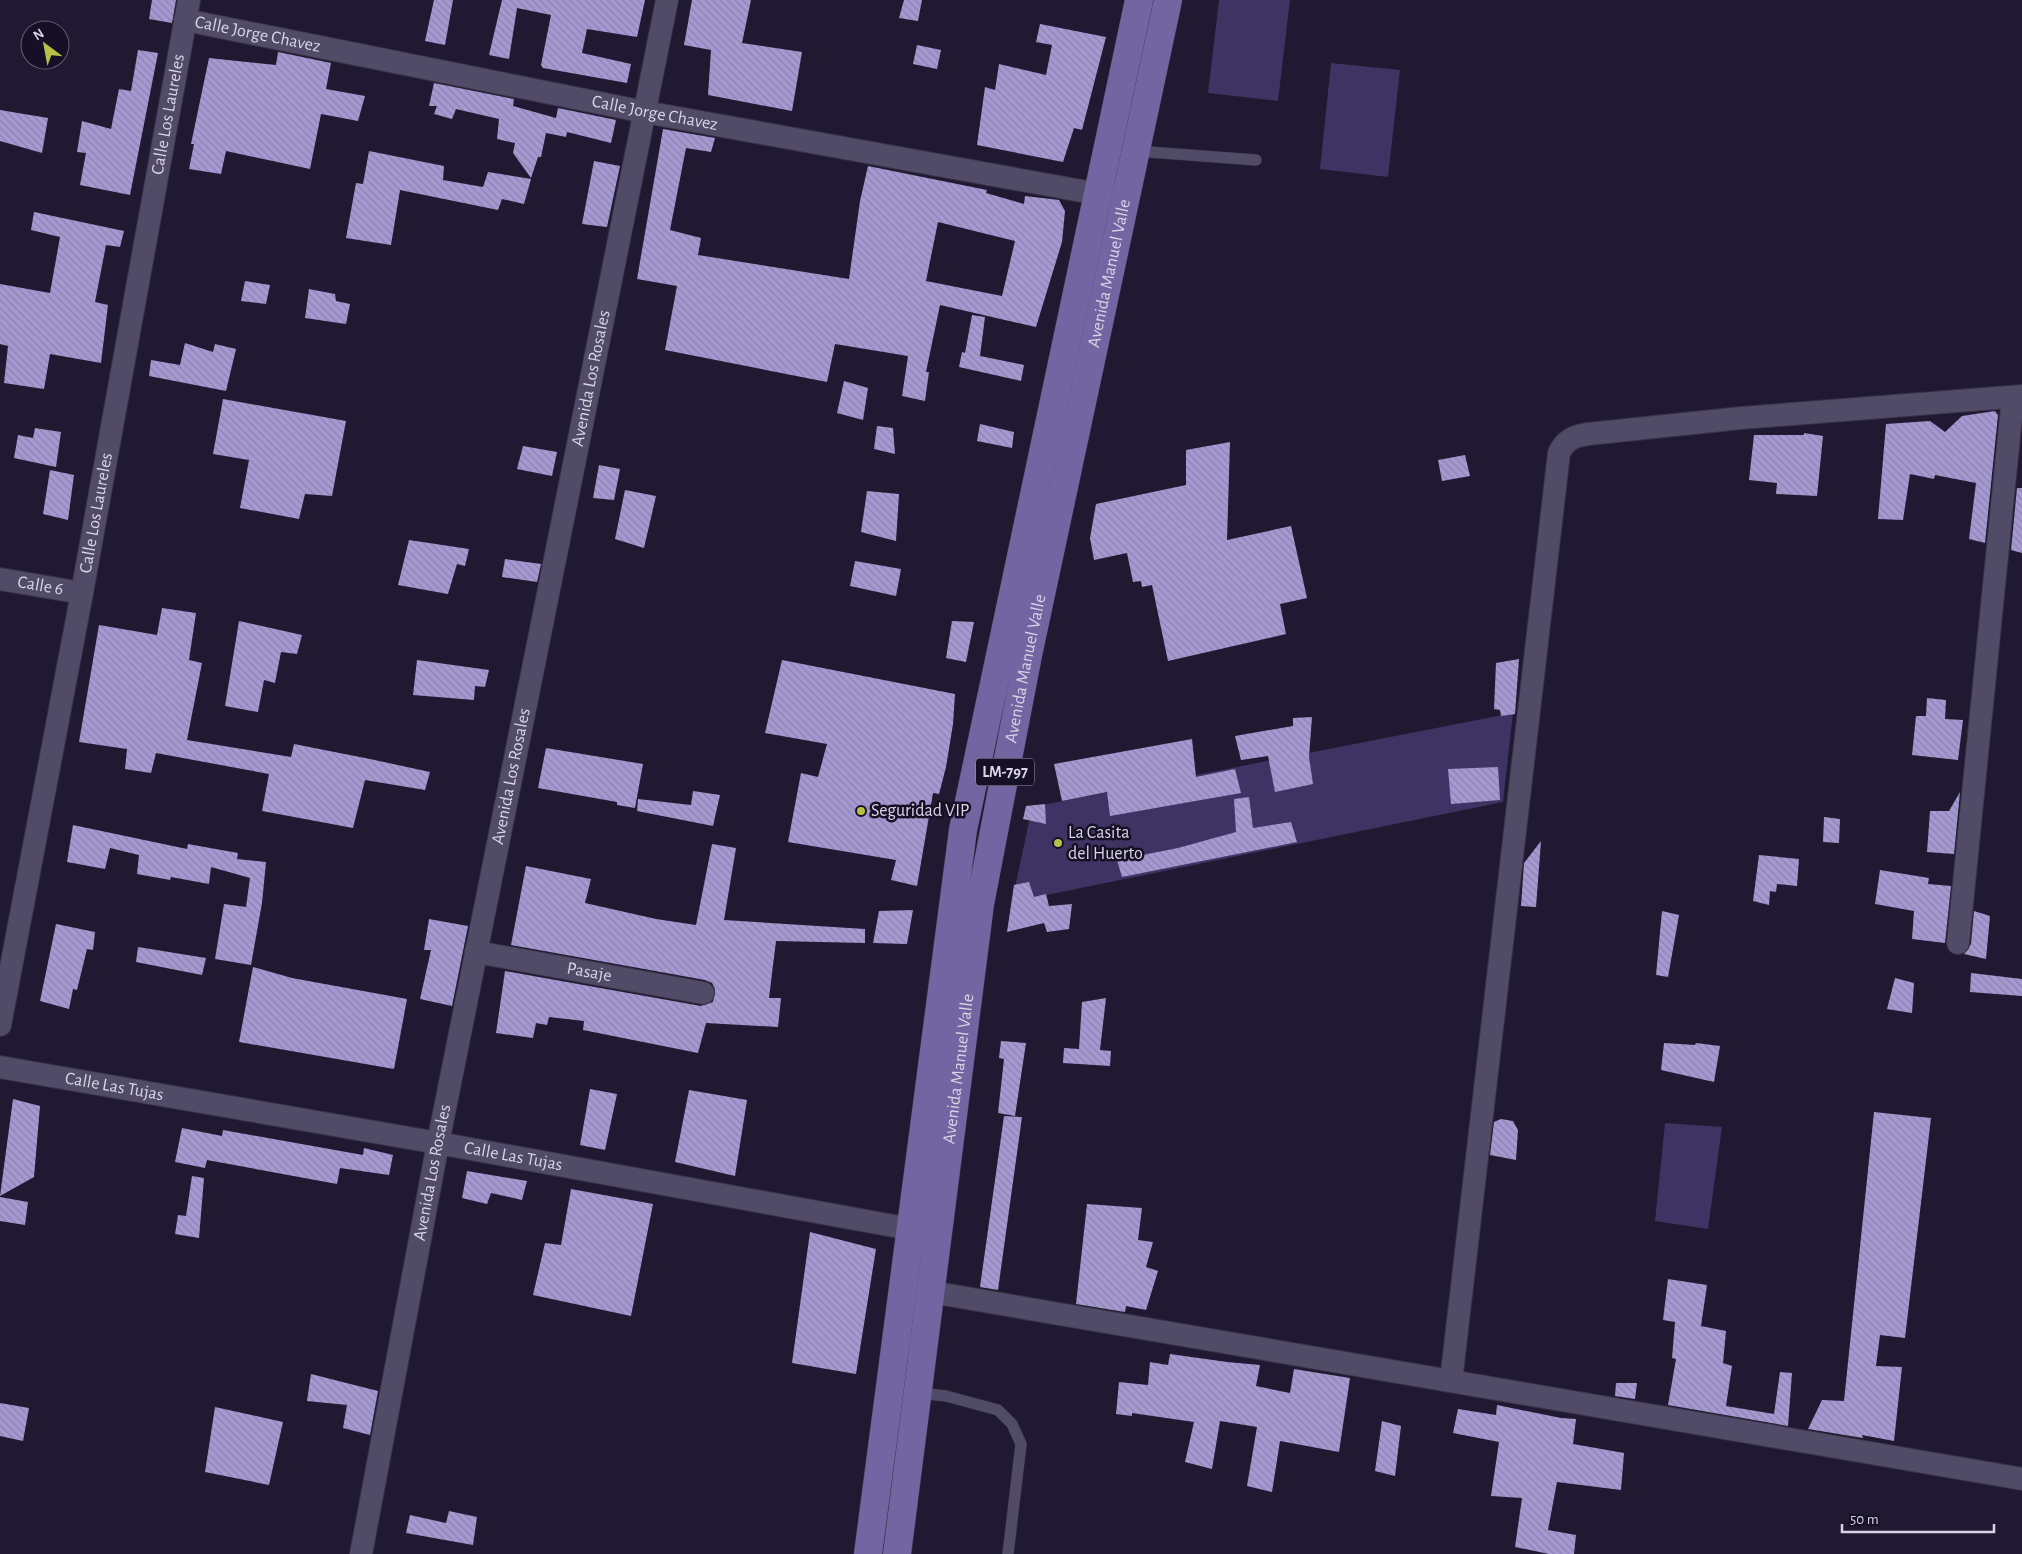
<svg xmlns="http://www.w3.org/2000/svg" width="2022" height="1554" font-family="'Alegreya Sans',sans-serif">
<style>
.green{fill:#3f3363}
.building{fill:url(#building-back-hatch);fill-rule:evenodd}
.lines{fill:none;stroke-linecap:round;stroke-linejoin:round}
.lane-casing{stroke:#373245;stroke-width:12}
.street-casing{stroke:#373245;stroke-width:24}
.primary-casing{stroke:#373245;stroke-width:29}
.lane{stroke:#504b66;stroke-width:11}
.street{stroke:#504b66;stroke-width:22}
.primary{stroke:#7364a2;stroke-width:28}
.poi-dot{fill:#b7c148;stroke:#161027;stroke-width:2}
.labels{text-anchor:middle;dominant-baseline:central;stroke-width:5;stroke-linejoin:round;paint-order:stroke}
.shield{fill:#161027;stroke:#9e9aac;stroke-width:1}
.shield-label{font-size:16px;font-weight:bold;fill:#d8d5e5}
.street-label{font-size:18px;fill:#d8d5e5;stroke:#161027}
.poi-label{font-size:18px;fill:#d8d5e5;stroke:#161027;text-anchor:start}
</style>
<defs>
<pattern id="building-back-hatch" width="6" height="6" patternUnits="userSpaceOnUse" patternTransform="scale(1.25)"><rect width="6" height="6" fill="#a499d1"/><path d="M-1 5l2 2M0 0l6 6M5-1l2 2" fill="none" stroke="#8b83ae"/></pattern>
</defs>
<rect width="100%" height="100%" fill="#1f1931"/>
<path class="green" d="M 1219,0 L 1290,0 L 1278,101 L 1208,93 Z
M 1331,63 L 1400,70 L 1388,177 L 1320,169 Z
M 1513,713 L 1503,802 L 1012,902 L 1032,807 Z
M 1665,1123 L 1722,1127 L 1708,1229 L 1655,1221 Z"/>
<path class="building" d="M 152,0 L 176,0 L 172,23 L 149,19 Z
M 434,0 L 453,0 L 445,45 L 425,41 Z
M 502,0 L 645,0 L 637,37 L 587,29 L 582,53 L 631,64 L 627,83 L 543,68 L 541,65 L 551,15 L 517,8 L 509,59 L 489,55 Z
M 692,0 L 751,0 L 742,43 L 802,52 L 792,111 L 708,95 L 711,50 L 684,45 Z
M 904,0 L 922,0 L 918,21 L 899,18 Z
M 1040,24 L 1106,37 L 1082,130 L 1074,128 L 1063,162 L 977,145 L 985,87 L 995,90 L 999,64 L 1046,75 L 1052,45 L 1036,42 Z
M 917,45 L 941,50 L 937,69 L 913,64 Z
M 138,50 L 158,53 L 130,195 L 80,185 L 86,153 L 77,152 L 82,121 L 111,129 L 119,89 L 131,91 Z
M 278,52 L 331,63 L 326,89 L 365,96 L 358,121 L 321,114 L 310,169 L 226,151 L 221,174 L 189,169 L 194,144 L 191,144 L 209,58 L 276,65 Z
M 434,83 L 514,99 L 513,106 L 556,118 L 558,108 L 616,120 L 611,143 L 567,132 L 566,137 L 546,133 L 541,157 L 538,157 L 531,178 L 513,153 L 515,143 L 497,139 L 499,119 L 456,109 L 452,119 L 434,114 L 437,106 L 429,106 Z
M 0,110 L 48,118 L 42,153 L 0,141 Z
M 663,129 L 715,138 L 711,152 L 686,148 L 670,230 L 701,238 L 698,255 L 849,279 L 860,201 L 868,166 L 987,190 L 986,193 L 1024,204 L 1025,196 L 1059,200 L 1065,211 L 1062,242 L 1036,327 L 940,305 L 926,372 L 929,372 L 925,401 L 902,396 L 908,356 L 835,344 L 827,382 L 665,350 L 677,286 L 637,279 ZM 938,222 L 1015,241 L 1002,296 L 926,281 Z
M 369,151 L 444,166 L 443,180 L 483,187 L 488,172 L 531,179 L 524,204 L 502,199 L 498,210 L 400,190 L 391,245 L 346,238 L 356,183 L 363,184 Z
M 594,161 L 620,166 L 607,227 L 582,224 Z
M 34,212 L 124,231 L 120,247 L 106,245 L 95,302 L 108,305 L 101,363 L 50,354 L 44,389 L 4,383 L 8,346 L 0,344 L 0,284 L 50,293 L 60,237 L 31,230 Z
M 245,281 L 270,285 L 266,304 L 241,301 Z
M 309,289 L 335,294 L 336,301 L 350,304 L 346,324 L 305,318 Z
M 972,315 L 985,317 L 980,356 L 1024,365 L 1021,381 L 959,367 L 962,352 L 965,353 Z
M 185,343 L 213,352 L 215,344 L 236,349 L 226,391 L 149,376 L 151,360 L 180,365 Z
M 844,381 L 868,388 L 863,420 L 837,413 Z
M 223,399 L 346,421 L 332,496 L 305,494 L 299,519 L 240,508 L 249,460 L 213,454 Z
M 1995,411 L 1998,415 L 1985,543 L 1969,539 L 1976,483 L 1935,475 L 1934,479 L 1910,474 L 1903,520 L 1878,519 L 1886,424 L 1930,421 L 1945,432 L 1962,416 Z
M 980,424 L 1014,432 L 1012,448 L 977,441 Z
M 877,426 L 893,428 L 895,454 L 874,449 Z
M 35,428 L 61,432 L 56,467 L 14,458 L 18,435 L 33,438 Z
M 1804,433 L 1823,436 L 1817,496 L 1776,494 L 1777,483 L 1749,480 L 1754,435 L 1804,435 Z
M 1230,442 L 1227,540 L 1291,526 L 1307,598 L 1280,604 L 1286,634 L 1168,661 L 1152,585 L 1142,587 L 1141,581 L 1133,582 L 1127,553 L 1094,560 L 1090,538 L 1096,504 L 1186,485 L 1186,450 Z
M 523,446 L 557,452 L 552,476 L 517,469 Z
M 1465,455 L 1470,476 L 1442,481 L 1438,460 Z
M 599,465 L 620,469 L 614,500 L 593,498 Z
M 50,470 L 74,475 L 68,520 L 43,514 Z
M 2017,488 L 2022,488 L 2022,553 L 2011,550 Z
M 625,490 L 656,496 L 644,548 L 615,539 Z
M 867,491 L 899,494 L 896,541 L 861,532 Z
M 409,540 L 469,549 L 465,566 L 457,564 L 448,594 L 398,585 Z
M 505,559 L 541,564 L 537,582 L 502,577 Z
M 855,561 L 901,569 L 896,596 L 850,586 Z
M 162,608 L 196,613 L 189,660 L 202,663 L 187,740 L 291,757 L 294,744 L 370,759 L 430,772 L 425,790 L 365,780 L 353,828 L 262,811 L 269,774 L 156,753 L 151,773 L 125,769 L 127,749 L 79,742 L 99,625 L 157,635 Z
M 239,621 L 302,635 L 297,654 L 281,652 L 275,683 L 264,680 L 258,712 L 225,706 Z
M 952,621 L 974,622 L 966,662 L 946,658 Z
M 1519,659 L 1515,714 L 1501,716 L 1500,710 L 1494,709 L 1496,663 Z
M 417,660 L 489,670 L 485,687 L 475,686 L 474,700 L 413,695 Z
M 782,660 L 955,694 L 953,724 L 946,767 L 939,794 L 933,793 L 917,886 L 891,880 L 896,860 L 788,842 L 801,773 L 818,777 L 827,744 L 765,733 Z
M 1927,698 L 1946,700 L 1945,719 L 1963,720 L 1958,760 L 1912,755 L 1916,716 L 1926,716 Z
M 1312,717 L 1309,757 L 1313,784 L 1275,792 L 1268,756 L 1241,760 L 1235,736 L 1293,726 L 1293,718 Z
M 1192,739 L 1196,777 L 1235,769 L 1241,793 L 1110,816 L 1107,792 L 1062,801 L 1054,764 Z
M 546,748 L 643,764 L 635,808 L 617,805 L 617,802 L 538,788 Z
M 1498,767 L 1500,800 L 1451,804 L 1448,769 Z
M 693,791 L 720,795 L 713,826 L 637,811 L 638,799 L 691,805 Z
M 1960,792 L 1954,854 L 1927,852 L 1930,811 L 1949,811 Z
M 1249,797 L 1253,828 L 1291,822 L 1297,842 L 1122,877 L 1117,860 L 1178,848 L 1236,832 L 1234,799 Z
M 1045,804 L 1046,824 L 1023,819 L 1026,806 Z
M 1824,817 L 1840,819 L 1839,843 L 1823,842 Z
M 73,825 L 187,849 L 188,844 L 238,853 L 237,859 L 266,862 L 262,903 L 251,965 L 215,959 L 224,904 L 246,907 L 250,878 L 211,867 L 209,884 L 171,877 L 170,880 L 137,874 L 139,855 L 110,848 L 105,869 L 67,862 Z
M 1541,841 L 1536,907 L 1521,906 L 1524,863 Z
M 712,844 L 736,848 L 724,920 L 865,929 L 865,943 L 776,941 L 769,998 L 781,998 L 778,1027 L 706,1023 L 698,1053 L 583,1030 L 584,1021 L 549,1017 L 547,1025 L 536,1023 L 533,1038 L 496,1033 L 505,971 L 701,1006 L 713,1002 L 715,989 L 712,983 L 705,980 L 511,945 L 526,866 L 591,879 L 585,903 L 656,919 L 696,925 Z
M 1759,855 L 1799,859 L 1797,886 L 1777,884 L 1776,892 L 1770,891 L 1769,905 L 1753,901 Z
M 1880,870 L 1929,878 L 1928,884 L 1951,886 L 1945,943 L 1912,939 L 1914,911 L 1875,904 Z
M 1029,882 L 1034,897 L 1046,894 L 1049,906 L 1072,904 L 1069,929 L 1047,932 L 1044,923 L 1007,932 L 1014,885 Z
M 913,910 L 907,944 L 873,943 L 879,911 Z
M 1662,911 L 1679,915 L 1668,977 L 1656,975 Z
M 1974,911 L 1990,916 L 1986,959 L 1964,954 L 1971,944 Z
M 429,919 L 468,926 L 452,1006 L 420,999 L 431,950 L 424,950 Z
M 56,924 L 95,932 L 93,950 L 87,949 L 77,990 L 73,989 L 69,1009 L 40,1001 Z
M 138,947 L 206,958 L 202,975 L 136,962 Z
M 253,967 L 292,978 L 407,999 L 394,1069 L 239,1042 Z
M 1971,973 L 2022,979 L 2022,996 L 1970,992 Z
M 1895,978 L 1914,983 L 1912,1013 L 1887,1009 Z
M 1106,998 L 1100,1050 L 1111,1051 L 1110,1066 L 1063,1063 L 1064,1048 L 1079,1049 L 1082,1002 Z
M 1001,1041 L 1026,1043 L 1015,1116 L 998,1113 L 1004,1059 L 999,1058 Z
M 1664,1043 L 1695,1045 L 1696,1043 L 1720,1046 L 1714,1082 L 1661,1070 Z
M 590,1089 L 617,1094 L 605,1150 L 580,1145 Z
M 689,1090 L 747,1100 L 735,1176 L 675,1162 Z
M 13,1099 L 40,1106 L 34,1177 L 0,1196 Z
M 1874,1112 L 1931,1118 L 1905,1338 L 1880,1335 L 1876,1366 L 1902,1367 L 1894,1441 L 1862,1435 L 1863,1438 L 1808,1429 L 1822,1400 L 1844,1401 Z
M 1004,1116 L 1022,1117 L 998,1290 L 980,1287 Z
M 1501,1119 L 1513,1121 L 1518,1130 L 1516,1160 L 1490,1155 L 1494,1122 Z
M 182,1128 L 222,1136 L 223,1130 L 363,1155 L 364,1148 L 393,1155 L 389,1175 L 340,1168 L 337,1184 L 207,1160 L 205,1168 L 175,1162 Z
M 467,1171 L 527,1181 L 522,1200 L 491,1193 L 487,1204 L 462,1198 Z
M 192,1176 L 204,1178 L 199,1238 L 175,1234 L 178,1215 L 186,1216 Z
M 571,1189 L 653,1204 L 631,1316 L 533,1295 L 545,1243 L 561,1245 Z
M 0,1197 L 28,1202 L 25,1225 L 0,1221 Z
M 1087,1204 L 1142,1208 L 1138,1240 L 1153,1242 L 1146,1267 L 1158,1271 L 1146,1310 L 1126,1306 L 1125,1312 L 1076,1304 Z
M 810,1232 L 876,1249 L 856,1374 L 792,1363 Z
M 1668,1279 L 1707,1285 L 1701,1326 L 1726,1331 L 1723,1363 L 1732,1366 L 1726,1406 L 1774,1414 L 1780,1372 L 1792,1373 L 1788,1426 L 1668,1405 L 1676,1359 L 1672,1358 L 1675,1322 L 1663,1320 Z
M 1170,1354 L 1227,1362 L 1260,1365 L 1256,1386 L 1290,1393 L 1294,1369 L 1350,1378 L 1339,1452 L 1280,1441 L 1272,1492 L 1247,1486 L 1257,1427 L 1220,1421 L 1212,1469 L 1185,1462 L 1194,1422 L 1132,1413 L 1132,1416 L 1116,1414 L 1119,1382 L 1148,1385 L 1150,1362 L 1168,1365 Z
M 311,1374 L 378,1391 L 370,1435 L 343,1428 L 347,1405 L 307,1401 Z
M 1616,1383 L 1637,1383 L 1635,1399 L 1615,1396 Z
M 0,1403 L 29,1408 L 23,1441 L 0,1436 Z
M 1497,1405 L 1561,1418 L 1576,1419 L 1573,1444 L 1624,1453 L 1621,1490 L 1557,1482 L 1548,1530 L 1576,1535 L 1574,1554 L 1549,1554 L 1515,1547 L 1522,1498 L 1491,1496 L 1499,1442 L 1453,1433 L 1458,1409 L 1496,1415 Z
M 215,1407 L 283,1422 L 269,1485 L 205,1472 Z
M 1382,1421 L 1401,1426 L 1395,1476 L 1375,1471 Z
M 449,1511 L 477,1517 L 473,1545 L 406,1533 L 410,1515 L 446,1523 Z"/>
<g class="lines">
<g class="lane-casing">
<path id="lane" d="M 1136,151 L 1256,160
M 919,1393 L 946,1396 L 998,1410 L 1012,1424 L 1021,1444 L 1008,1554"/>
</g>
<g class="street-casing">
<g id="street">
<path id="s1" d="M 185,20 L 645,112 L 1115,197"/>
<path id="s2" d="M 0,579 L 82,593"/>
<path d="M 1958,943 L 2013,397"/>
<path id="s3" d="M 476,952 L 703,993"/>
<path id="s4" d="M 0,1025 L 82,593 L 189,0"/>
<path id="s5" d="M 0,1067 L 438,1143 L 927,1232"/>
<path d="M 931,1292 L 2022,1479"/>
<path d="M 1451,1381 L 1559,453 C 1565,440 1574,436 1588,434 L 1741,418 L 2022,396"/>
<path id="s6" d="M 361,1554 L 438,1143 L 667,0"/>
</g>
</g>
<g class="primary-casing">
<g id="primary">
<path d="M 868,1554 L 963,830 L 1139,0"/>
<path id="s7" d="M 897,1554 L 980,904 L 1028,655 L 1168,0"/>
</g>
</g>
<use href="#lane" class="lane"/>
<use href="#street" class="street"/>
<use href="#primary" class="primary"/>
</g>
<g class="poi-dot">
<circle cx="861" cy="811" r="5"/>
<circle cx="1058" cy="843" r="5"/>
</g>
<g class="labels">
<rect class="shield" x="976" y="758.5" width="58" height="27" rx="4"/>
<g class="shield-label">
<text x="1005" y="772">LM-797</text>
</g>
<g class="street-label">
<text stroke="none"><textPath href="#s1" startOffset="74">Calle Jorge Chavez</textPath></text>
<text stroke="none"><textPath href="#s1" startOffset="479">Calle Jorge Chavez</textPath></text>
<text stroke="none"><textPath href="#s4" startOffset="926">Calle Los Laureles</textPath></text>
<text stroke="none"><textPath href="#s7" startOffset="1299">Avenida Manuel Valle</textPath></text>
<text stroke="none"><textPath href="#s6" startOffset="1198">Avenida Los Rosales</textPath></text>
<text stroke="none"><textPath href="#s4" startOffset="521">Calle Los Laureles</textPath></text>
<text stroke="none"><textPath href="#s2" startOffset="41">Calle 6</textPath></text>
<text stroke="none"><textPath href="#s7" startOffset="895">Avenida Manuel Valle</textPath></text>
<text stroke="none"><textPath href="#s6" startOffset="792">Avenida Los Rosales</textPath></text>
<text stroke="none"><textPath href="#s3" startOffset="115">Pasaje</textPath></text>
<text stroke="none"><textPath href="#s7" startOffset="489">Avenida Manuel Valle</textPath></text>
<text stroke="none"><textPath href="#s5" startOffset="116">Calle Las Tujas</textPath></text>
<text stroke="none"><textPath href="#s5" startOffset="521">Calle Las Tujas</textPath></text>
<text stroke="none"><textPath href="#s6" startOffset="388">Avenida Los Rosales</textPath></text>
</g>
<g class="poi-label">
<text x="871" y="811">Seguridad VIP</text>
<text x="1068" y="833">La Casita<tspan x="1068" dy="21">del Huerto</tspan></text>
</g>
</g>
<g transform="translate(45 45) rotate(328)"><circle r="24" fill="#161027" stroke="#645f73"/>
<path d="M0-4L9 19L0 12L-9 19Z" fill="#b7c148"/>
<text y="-8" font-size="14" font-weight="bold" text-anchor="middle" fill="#d8d5e5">N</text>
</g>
<path d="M1842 1524v8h152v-8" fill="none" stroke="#d8d5e5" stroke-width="2.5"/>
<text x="1850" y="1524" font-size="15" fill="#d8d5e5" stroke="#161027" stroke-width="4" paint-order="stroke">50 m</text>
</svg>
